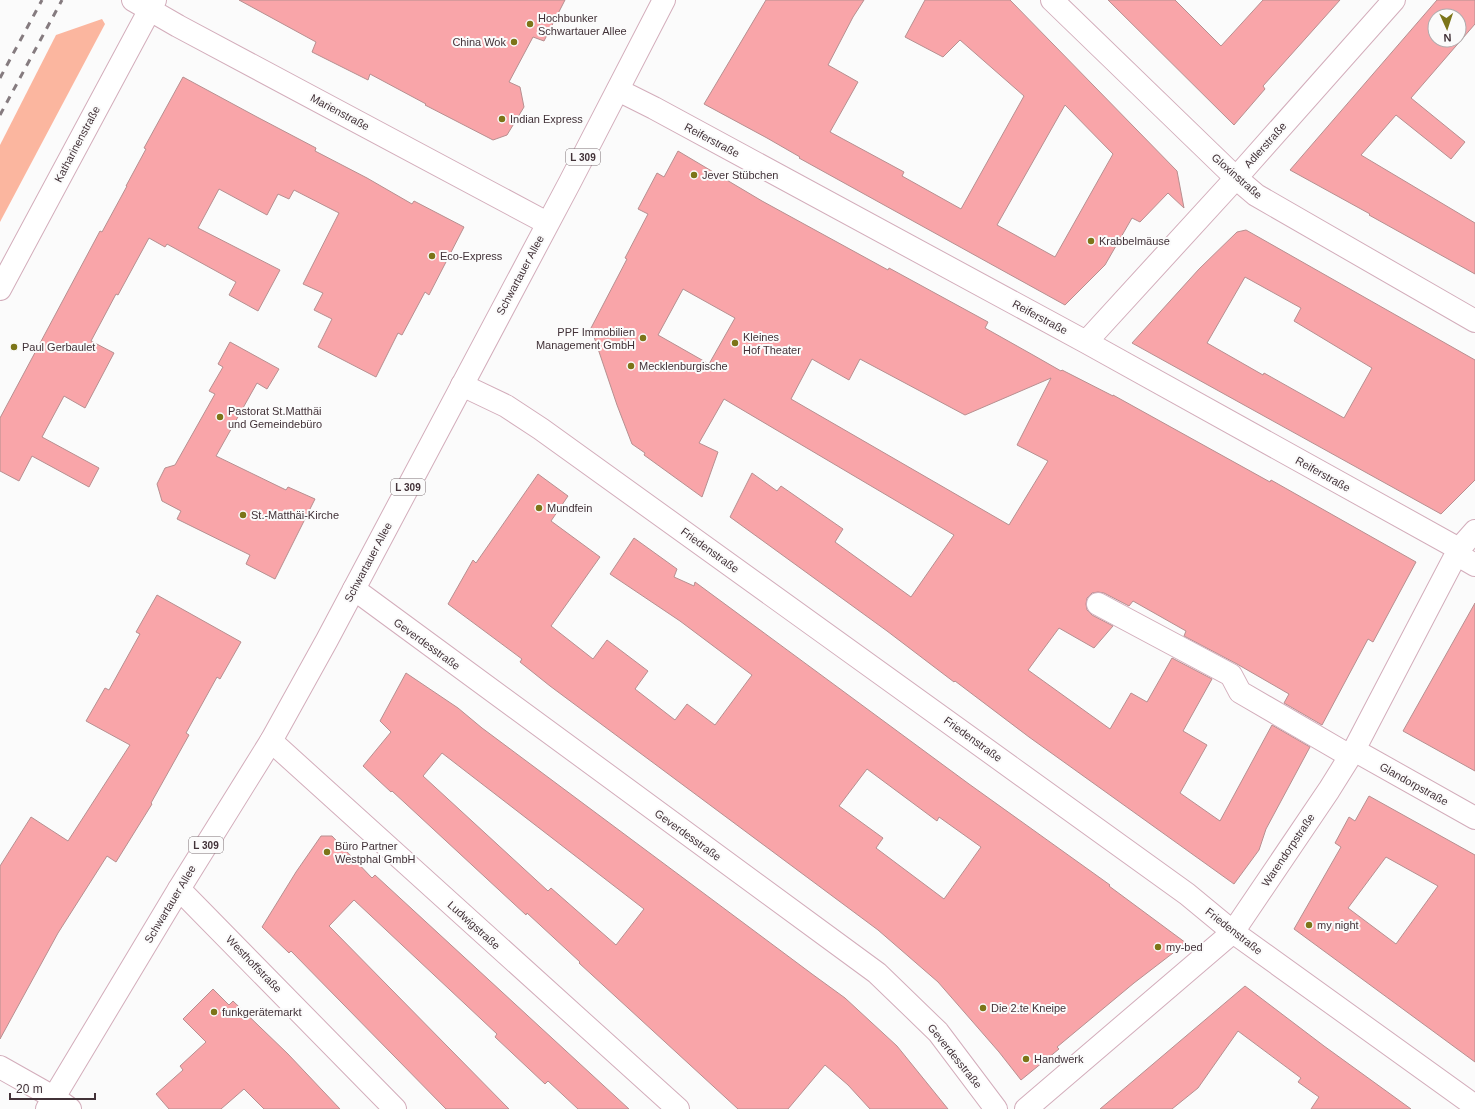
<svg xmlns="http://www.w3.org/2000/svg" width="1475" height="1109" font-family="Arial,sans-serif">
<style>
.green{fill:#fbb69f}
.building{fill:#f9a5a9;stroke:#b78f90;fill-rule:evenodd}
.lines{fill:none;stroke-linecap:round;stroke-linejoin:round}
.minor-casing{stroke:#d3adbb;stroke-width:24}
.major-casing{stroke:#d3adbb;stroke-width:24}
.minor{stroke:#fff;stroke-width:22}
.major{stroke:#fff;stroke-width:22}
.rail{stroke:#857b7f;stroke-width:3;stroke-dasharray:7 7;stroke-linecap:butt}
.poi-dot{fill:#7c7519;stroke:#fbfbfb;stroke-width:1.5}
.labels{text-anchor:middle;dominant-baseline:central;stroke-width:4;stroke-linejoin:round;paint-order:stroke}
.shield{fill:#fbfbfb;stroke:#7a6e72;stroke-width:1}
.shield-label{font-size:10px;font-weight:bold;fill:#423238}
.poi-label{font-size:11px;fill:#423238;stroke:#fbfbfb;text-anchor:start}
.street-label{font-size:11px;fill:#423238;stroke:#fbfbfb}
</style>
<rect width="100%" height="100%" fill="#fbfbfb"/>
<path class="green" d="M 102,19 L 105,24 L 0,222 L 0,145 L 56,35 Z"/>
<path class="building" d="M 239,0 L 565,0 L 544,41 L 533,37 L 509,82 L 520,87 L 524,107 L 507,135 L 493,140 L 425,105 L 426,104 L 370,74 L 368,80 L 312,52 L 316,42 Z
M 766,0 L 864,0 L 853,17 L 828,65 L 858,82 L 830,132 L 904,172 L 902,176 L 961,209 L 1024,96 L 960,40 L 943,57 L 905,37 L 925,0 L 1010,0 L 1177,171 L 1184,208 L 1168,193 L 1140,222 L 1132,218 L 1105,265 L 1065,305 L 799,158 L 800,157 L 767,138 L 704,104 ZM 1065,105 L 1113,154 L 1055,257 L 997,225 Z
M 1108,0 L 1175,0 L 1221,46 L 1263,0 L 1340,0 L 1263,86 L 1265,89 L 1234,125 Z
M 1437,0 L 1475,0 L 1475,24 L 1411,98 L 1465,142 L 1451,159 L 1396,115 L 1361,155 L 1475,223 L 1475,274 L 1369,215 L 1370,214 L 1290,170 ZM 1435,16 L 1459,16 L 1459,40 L 1435,40 Z
M 183,77 L 257,117 L 316,148 L 315,151 L 367,178 L 412,204 L 414,201 L 464,227 L 429,295 L 425,292 L 402,335 L 398,333 L 376,377 L 318,347 L 332,319 L 314,310 L 323,293 L 303,284 L 339,213 L 294,190 L 289,199 L 278,194 L 267,215 L 219,189 L 198,228 L 280,270 L 258,311 L 229,295 L 236,282 L 167,244 L 165,247 L 149,238 L 118,295 L 116,294 L 91,341 L 114,353 L 85,408 L 64,396 L 42,437 L 99,468 L 89,487 L 32,456 L 19,481 L 0,471 L 0,418 L 100,231 L 102,232 L 127,186 L 126,186 L 146,149 L 144,148 Z
M 678,151 L 762,201 L 888,270 L 889,268 L 988,322 L 985,328 L 1033,355 L 1061,371 L 1062,370 L 1113,396 L 1113,395 L 1270,482 L 1271,480 L 1416,562 L 1373,642 L 1368,639 L 1322,725 L 1284,703 L 1289,694 L 1237,664 L 1184,636 L 1186,631 L 1133,601 L 1129,606 L 1104,593 L 1098,592 L 1092,593 L 1087,598 L 1086,604 L 1087,610 L 1092,615 L 1113,626 L 1094,648 L 1059,628 L 1028,670 L 1110,729 L 1131,693 L 1147,702 L 1172,658 L 1212,679 L 1183,731 L 1207,745 L 1180,793 L 1220,821 L 1272,725 L 1310,747 L 1266,829 L 1259,850 L 1234,884 L 1029,737 L 955,681 L 954,682 L 887,631 L 730,517 L 752,473 L 777,491 L 781,486 L 843,529 L 835,542 L 911,597 L 954,535 L 724,399 L 699,443 L 718,452 L 702,497 L 644,455 L 645,453 L 632,444 L 617,405 L 591,328 L 627,259 L 625,258 L 648,214 L 638,209 L 657,173 L 664,177 ZM 683,289 L 735,318 L 709,364 L 658,335 ZM 812,359 L 849,380 L 860,359 L 965,415 L 1051,378 L 1017,445 L 1048,461 L 1009,525 L 791,399 Z
M 1246,230 L 1475,360 L 1475,480 L 1441,514 L 1132,343 L 1199,269 L 1237,232 ZM 1245,277 L 1301,308 L 1294,321 L 1372,368 L 1344,418 L 1264,373 L 1263,375 L 1207,343 Z
M 230,342 L 279,369 L 267,389 L 257,383 L 216,456 L 286,490 L 288,487 L 315,499 L 275,579 L 246,564 L 250,555 L 177,519 L 181,511 L 162,501 L 157,484 L 165,468 L 175,465 L 215,394 L 209,391 L 223,367 L 218,364 Z
M 538,474 L 568,496 L 551,521 L 600,557 L 551,626 L 593,659 L 607,640 L 648,671 L 635,689 L 675,720 L 687,704 L 715,725 L 752,675 L 680,621 L 610,574 L 634,538 L 677,569 L 674,577 L 694,586 L 695,582 L 969,784 L 1110,885 L 1109,886 L 1186,943 L 1134,983 L 1057,1047 L 1059,1049 L 1021,1080 L 999,1052 L 938,982 L 878,930 L 550,686 L 520,662 L 522,659 L 448,604 L 473,560 L 476,563 ZM 867,769 L 937,821 L 939,817 L 981,847 L 944,899 L 876,848 L 883,838 L 839,806 Z
M 157,595 L 241,642 L 220,679 L 217,677 L 186,733 L 189,735 L 151,803 L 152,804 L 116,862 L 107,856 L 58,933 L 0,1039 L 0,866 L 31,817 L 68,841 L 130,745 L 86,721 L 105,688 L 109,690 L 140,634 L 136,632 Z
M 1475,603 L 1475,771 L 1403,731 Z
M 406,673 L 458,708 L 482,728 L 812,974 L 845,998 L 897,1046 L 948,1109 L 870,1109 L 848,1085 L 825,1065 L 788,1109 L 738,1109 L 579,963 L 580,962 L 527,913 L 526,915 L 392,791 L 391,792 L 363,766 L 391,732 L 380,721 ZM 442,753 L 644,909 L 616,945 L 551,888 L 548,891 L 423,776 Z
M 1369,796 L 1475,855 L 1475,1062 L 1294,929 L 1341,847 L 1335,843 L 1349,817 L 1355,821 ZM 1386,857 L 1438,886 L 1396,944 L 1348,908 Z
M 321,836 L 332,836 L 372,878 L 375,875 L 629,1109 L 578,1109 L 548,1081 L 545,1084 L 495,1037 L 497,1034 L 354,900 L 329,926 L 509,1109 L 446,1109 L 291,951 L 289,953 L 262,927 L 296,872 Z
M 1245,986 L 1324,1046 L 1411,1109 L 1311,1109 L 1319,1097 L 1298,1082 L 1301,1078 L 1238,1031 L 1198,1088 L 1172,1109 L 1100,1109 Z
M 213,989 L 229,1005 L 233,1001 L 288,1054 L 340,1109 L 264,1109 L 244,1089 L 221,1109 L 169,1109 L 156,1094 L 183,1070 L 180,1066 L 206,1042 L 183,1019 Z"/>
<g class="lines">
<g class="minor-casing">
<path id="minor" d="M 1052,0 L 1236,178 L 1256,195 L 1475,321
M 618,90 L 654,108 L 1086,342 L 1459,549
M 0,289 L 155,0
M 1086,342 L 1236,178 L 1394,0
M 462,385 L 506,406 L 541,429 L 1187,894 L 1233,932 L 1475,1106
M 1456,554 L 1475,565
M 354,589 L 877,973 L 938,1032 L 996,1109
M 1098,604 L 1231,675 L 1240,692 L 1350,756
M 271,741 L 678,1109
M 1354,750 L 1475,818
M 179,889 L 395,1109
M 0,1067 L 55,1098 L 70,1109
M 1026,1109 L 1233,932 L 1329,790 L 1354,750 L 1459,549 L 1475,531"/>
</g>
<g class="major-casing">
<path id="major" d="M 133,0 L 178,26 L 547,223
M 47,1109 L 179,889 L 271,741 L 327,640 L 570,182 L 664,0"/>
</g>
<use href="#minor" class="minor"/>
<use href="#major" class="major"/>
<path class="rail" d="M 0,78 L 42,0
M 0,115 L 62,0"/>
</g>
<g class="poi-dot">
<circle cx="530" cy="24" r="4"/>
<circle cx="514" cy="42" r="4"/>
<circle cx="502" cy="119" r="4"/>
<circle cx="694" cy="175" r="4"/>
<circle cx="1091" cy="241" r="4"/>
<circle cx="432" cy="256" r="4"/>
<circle cx="643" cy="338" r="4"/>
<circle cx="735" cy="343" r="4"/>
<circle cx="14" cy="347" r="4"/>
<circle cx="631" cy="366" r="4"/>
<circle cx="220" cy="417" r="4"/>
<circle cx="539" cy="508" r="4"/>
<circle cx="243" cy="515" r="4"/>
<circle cx="327" cy="852" r="4"/>
<circle cx="1309" cy="925" r="4"/>
<circle cx="1158" cy="947" r="4"/>
<circle cx="983" cy="1008" r="4"/>
<circle cx="214" cy="1012" r="4"/>
<circle cx="1026" cy="1059" r="4"/>
</g>
<g class="labels">
<g class="shield">
<rect x="566" y="149" width="34" height="16" rx="3"/>
<rect x="391" y="479" width="34" height="16" rx="3"/>
<rect x="189" y="837" width="34" height="16" rx="3"/>
</g>
<g class="shield-label">
<text x="583" y="157">L 309</text>
<text x="408" y="487">L 309</text>
<text x="206" y="845">L 309</text>
</g>
<g class="poi-label">
<text x="538" y="18">Hochbunker<tspan x="538" dy="13">Schwartauer Allee</tspan></text>
<text x="506" y="42" text-anchor="end">China Wok</text>
<text x="510" y="119">Indian Express</text>
<text x="702" y="175">Jever Stübchen</text>
<text x="1099" y="241">Krabbelmäuse</text>
<text x="440" y="256">Eco-Express</text>
<text x="635" y="332" text-anchor="end">PPF Immobilien<tspan x="635" dy="13">Management GmbH</tspan></text>
<text x="743" y="337">Kleines<tspan x="743" dy="13">Hof Theater</tspan></text>
<text x="22" y="347">Paul Gerbaulet</text>
<text x="639" y="366">Mecklenburgische</text>
<text x="228" y="411">Pastorat St.Matthäi<tspan x="228" dy="13">und Gemeindebüro</tspan></text>
<text x="547" y="508">Mundfein</text>
<text x="251" y="515">St.-Matthäi-Kirche</text>
<text x="335" y="846">Büro Partner<tspan x="335" dy="13">Westphal GmbH</tspan></text>
<text x="1317" y="925">my night</text>
<text x="1166" y="947">my-bed</text>
<text x="991" y="1008">Die 2.te Kneipe</text>
<text x="222" y="1012">funkgerätemarkt</text>
<text x="1034" y="1059">Handwerk</text>
</g>
<g class="street-label">
<text transform="translate(340 112) rotate(28)">Marienstraße</text>
<text transform="translate(712 140) rotate(28)">Reiferstraße</text>
<text transform="translate(77 144) rotate(-62)">Katharinenstraße</text>
<text transform="translate(1265 145) rotate(-48)">Adlerstraße</text>
<text transform="translate(1237 176) rotate(41)">Gloxinstraße</text>
<text transform="translate(520 275) rotate(-62)">Schwartauer Allee</text>
<text transform="translate(1040 317) rotate(28)">Reiferstraße</text>
<text transform="translate(1323 474) rotate(29)">Reiferstraße</text>
<text transform="translate(710 550) rotate(36)">Friedenstraße</text>
<text transform="translate(368 562) rotate(-62)">Schwartauer Allee</text>
<text transform="translate(427 644) rotate(36)">Geverdesstraße</text>
<text transform="translate(973 739) rotate(36)">Friedenstraße</text>
<text transform="translate(1414 784) rotate(29)">Glandorpstraße</text>
<text transform="translate(688 835) rotate(36)">Geverdesstraße</text>
<text transform="translate(1288 850) rotate(-56)">Warendorpstraße</text>
<text transform="translate(170 904) rotate(-59)">Schwartauer Allee</text>
<text transform="translate(474 925) rotate(42)">Ludwigstraße</text>
<text transform="translate(1234 931) rotate(38)">Friedenstraße</text>
<text transform="translate(254 964) rotate(46)">Westhoffstraße</text>
<text transform="translate(955 1056) rotate(51)">Geverdesstraße</text>
</g>
</g>
<g transform="translate(1447 28) rotate(177)"><circle r="19" fill="#fbfbfb" stroke="#b1abad"/>
<path d="M0-3L7 15L0 10L-7 15Z" fill="#7c7519"/>
<text y="-6" font-size="11" font-weight="bold" text-anchor="middle" fill="#423238">N</text>
</g>
<path d="M10 1093v6h85v-6" fill="none" stroke="#423238" stroke-width="2"/>
<text x="16" y="1093" font-size="12" fill="#423238" stroke="#fbfbfb" stroke-width="3" paint-order="stroke">20 m</text>
</svg>
